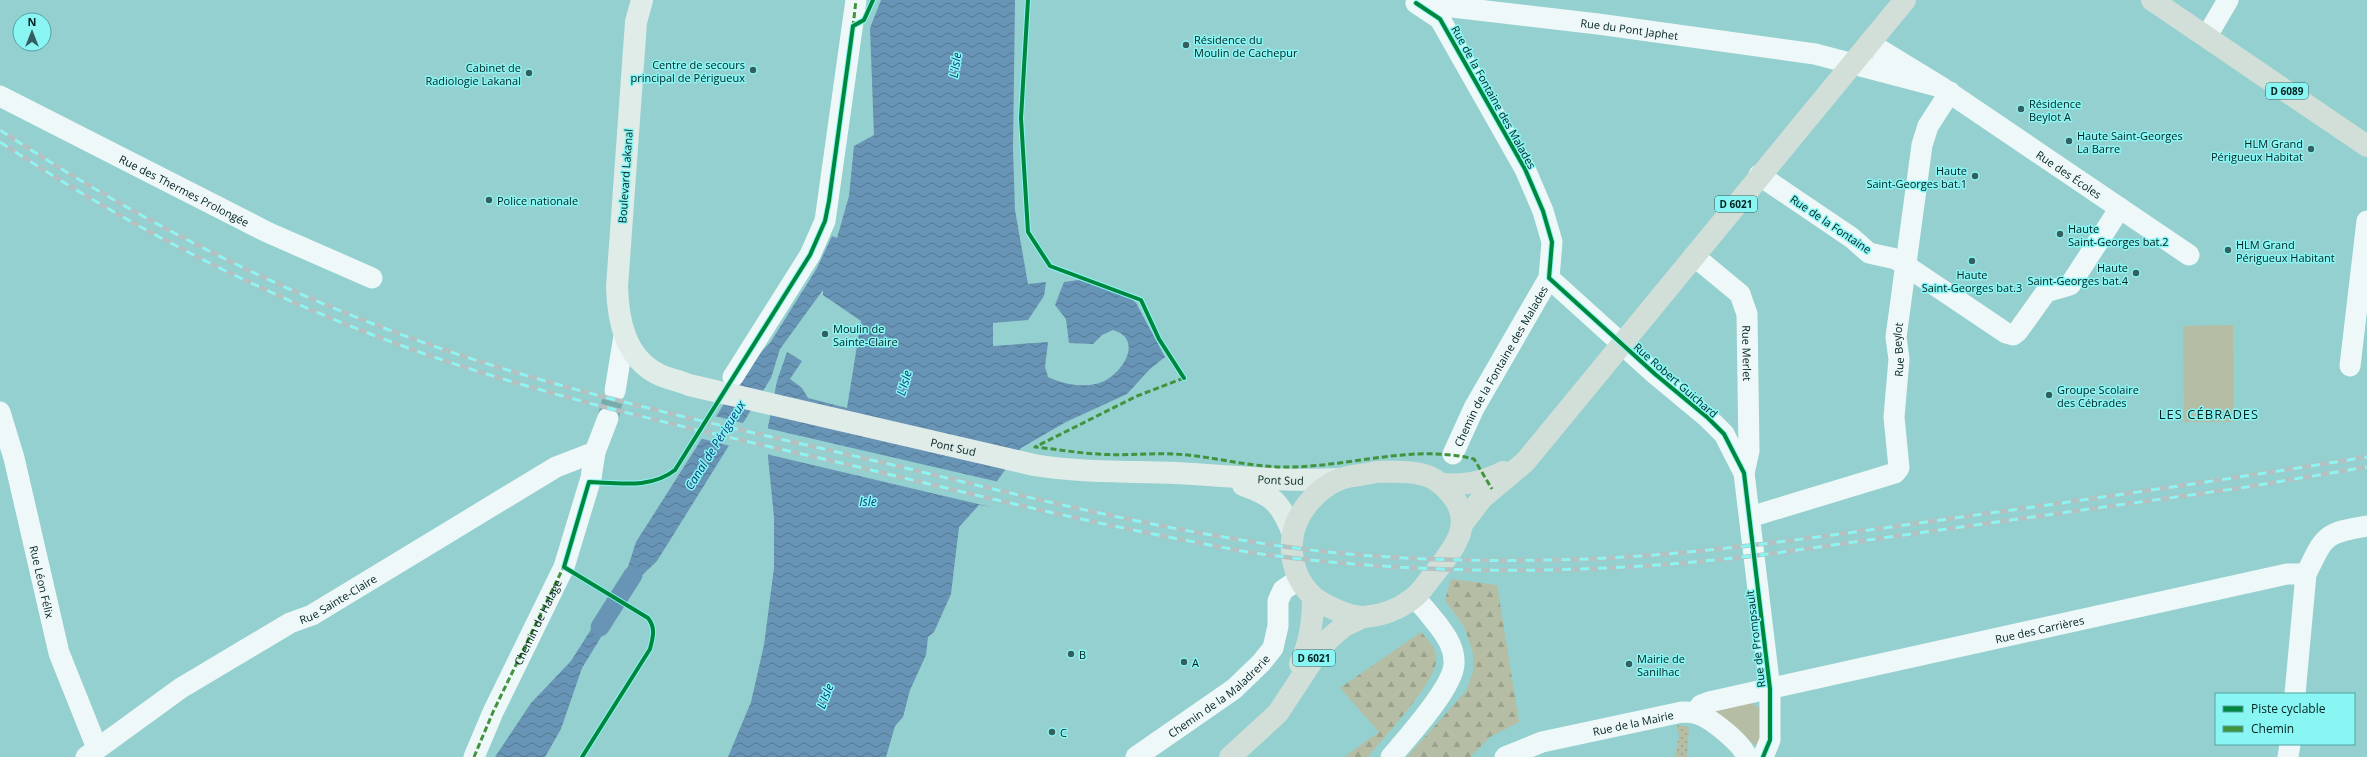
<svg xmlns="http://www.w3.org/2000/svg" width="2367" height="757" font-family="'Open Sans',sans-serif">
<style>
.grass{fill:#b5bda4}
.forest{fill:url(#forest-firs)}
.park{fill:url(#park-dots)}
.water{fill:url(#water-waves)}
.pier{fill:#94d0cf}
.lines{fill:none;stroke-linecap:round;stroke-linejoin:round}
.canal{stroke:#6894b5;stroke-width:19}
.minor-tunnel{stroke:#76adac;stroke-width:21;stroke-dasharray:21 10;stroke-linecap:butt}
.minor{stroke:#eff8f8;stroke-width:21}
.secondary{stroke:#e0ece8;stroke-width:22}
.primary{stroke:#d2dfd8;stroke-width:22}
.rail-casing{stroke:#b2c2c2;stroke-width:4.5}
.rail{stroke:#8af6f4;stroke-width:3;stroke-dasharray:9;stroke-linecap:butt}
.quiet{stroke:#42933e;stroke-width:3;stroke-dasharray:6 3;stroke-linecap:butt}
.cycleway-casing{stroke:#8af6f4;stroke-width:6}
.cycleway{stroke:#00873e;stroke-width:4}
.poi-dot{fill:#345f5e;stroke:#8af6f4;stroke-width:1.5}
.labels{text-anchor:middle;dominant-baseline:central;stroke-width:3;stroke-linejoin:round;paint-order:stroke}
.shield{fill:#8af6f4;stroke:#296260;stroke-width:1}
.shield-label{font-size:10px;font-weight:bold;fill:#002221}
.street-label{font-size:11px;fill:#002221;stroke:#8af6f4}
.poi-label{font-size:11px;fill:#002221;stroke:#8af6f4;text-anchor:start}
.water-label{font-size:12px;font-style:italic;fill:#003d77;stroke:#8af6f4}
.quarter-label{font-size:13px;letter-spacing:1px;fill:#002221;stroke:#8af6f4}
</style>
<defs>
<pattern id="forest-firs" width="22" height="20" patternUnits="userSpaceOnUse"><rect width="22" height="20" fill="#b5bda4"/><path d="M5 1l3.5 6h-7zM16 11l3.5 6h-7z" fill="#9aa28d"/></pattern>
<pattern id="park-dots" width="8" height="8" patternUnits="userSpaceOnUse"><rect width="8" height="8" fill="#b5bda4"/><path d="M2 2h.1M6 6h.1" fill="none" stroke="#9aa28d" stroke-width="1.8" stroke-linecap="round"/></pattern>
<pattern id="water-waves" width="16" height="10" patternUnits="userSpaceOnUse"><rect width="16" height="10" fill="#6894b5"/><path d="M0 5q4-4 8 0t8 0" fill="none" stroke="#537893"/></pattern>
</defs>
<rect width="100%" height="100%" fill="#94d0cf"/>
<path class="grass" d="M 2233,325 L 2234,422 L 2184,422 L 2183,326 Z
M 1748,700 L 1763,711 L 1761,740 L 1757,746 L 1712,713 L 1717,706 Z"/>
<path class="forest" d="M 1451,579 L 1497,585 L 1519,722 L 1490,737 L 1470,757 L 1407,757 L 1466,691 L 1473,672 L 1473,654 L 1465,628 L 1445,600 Z
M 1421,632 C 1428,640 1436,647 1436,659 C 1438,680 1383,738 1368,757 L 1344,757 L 1379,732 L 1340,688 Z"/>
<path class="park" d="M 1677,725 L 1689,727 L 1687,757 L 1675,757 L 1679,736 Z"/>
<path class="water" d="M 881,0 L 1015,0 L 1013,148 L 1015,210 L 1028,284 L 1046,282 L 1044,296 L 1028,320 L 993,323 L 993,346 L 1048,342 L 1045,367 L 1048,377 C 1063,384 1085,389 1102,382 C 1123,373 1144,339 1113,330 L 1102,335 L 1093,344 L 1069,343 L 1066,319 L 1055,305 L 1064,282 L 1079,280 L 1129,296 L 1136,303 L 1165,357 L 1150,369 L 1127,394 L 1066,422 L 1021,448 L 997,481 L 993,507 L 979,505 L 959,527 L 951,594 L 934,632 L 928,637 L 926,655 L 910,690 L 903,717 L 895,726 L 886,757 L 728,757 L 751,702 L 764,645 L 774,568 L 774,517 L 768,457 L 768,427 L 777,381 L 787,352 L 802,361 L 790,379 L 802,388 L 808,398 L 847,408 L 861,321 L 823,295 L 823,290 L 780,349 L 771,378 L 657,561 L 637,580 L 625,599 L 614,593 L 627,570 L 636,542 L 750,363 L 770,343 L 817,268 L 832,236 L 837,238 L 849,196 L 854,146 L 874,135 L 870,28 Z
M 609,601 L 619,608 L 582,668 L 561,729 L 545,757 L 495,757 L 531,703 L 571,661 Z"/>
<path class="pier" d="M 715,416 L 747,424 L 730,446 L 699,438 Z
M 766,428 L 999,482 L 995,508 L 766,454 Z"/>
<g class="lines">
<path class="canal" d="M 600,627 L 633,575"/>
<path class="minor-tunnel" d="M 608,418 L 615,391"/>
<g class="minor">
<path d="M 1416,3 L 1440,19 L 1525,169 L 1543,211 L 1552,242 L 1549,278 L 1655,374 L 1708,418 L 1724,434 L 1744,473 L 1770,689 L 1770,740 L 1763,757"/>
<path id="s1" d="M 1418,3 L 1598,24 L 1815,54 L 1941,87 L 1869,43"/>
<path d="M 2207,36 L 2228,0"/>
<path id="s2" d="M 1941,87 L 2189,255"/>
<path id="s3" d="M 0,96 L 267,232 L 372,278"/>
<path d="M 1759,175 L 1852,238 L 1869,253 L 1896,259 L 2006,333 L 2013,335 L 2018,331 L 2046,292 L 2070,285 L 2120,208"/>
<path id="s4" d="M 1694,256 L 1740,294 L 1747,314 L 1749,451 L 1744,473"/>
<path d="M 2350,366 L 2367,221"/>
<path d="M 733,377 L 810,255 L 825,221 L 856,0"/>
<path d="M 615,391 L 624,336"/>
<path id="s5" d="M 0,412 L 14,458 L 59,653 L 97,748"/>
<path id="s6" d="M 1453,454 L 1474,408 L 1549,278"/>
<path id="s7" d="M 1750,517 L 1895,473 L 1899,468 L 1894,417 L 1899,359 L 1896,337 L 1922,145 L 1928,126 L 1950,92"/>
<path d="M 2295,694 L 2306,574"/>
<path id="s8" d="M 1695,713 L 1701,705 L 1709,702 L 2287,574 L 2306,574 C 2325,536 2323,533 2367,526"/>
<path id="s9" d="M 86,757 L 181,688 L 290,623 L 312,615 L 556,467 L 595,452"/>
<path id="s10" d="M 474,757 L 493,712 L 564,567 L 591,478 L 595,452 L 608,418"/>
<path id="s11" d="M 1136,757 L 1234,689 L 1261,663 L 1273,648 L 1278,626 L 1278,601 L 1283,590 L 1298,580"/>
<path d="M 1391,757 C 1407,738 1453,688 1454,664 C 1455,649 1447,637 1438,625 C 1430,616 1424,605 1413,598"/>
<path id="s12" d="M 1505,757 L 1542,742 L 1682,712 C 1686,712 1690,712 1694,713 C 1709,716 1742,743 1747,757"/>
<path d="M 2288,757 L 2290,744"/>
</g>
<g class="secondary">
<path id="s13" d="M 642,0 L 636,22 L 617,287 C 618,320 625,359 660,375 C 669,379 680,381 689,385 L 1034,465 C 1082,473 1128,471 1176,473 C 1231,476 1285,482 1340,479"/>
<path d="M 1243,485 C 1272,495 1280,502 1292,531"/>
</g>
<path class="primary" d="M 2152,0 L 2367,146
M 1376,472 C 1394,472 1413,470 1430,477 C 1439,481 1445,487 1451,494 C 1476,524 1453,549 1434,574 C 1427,582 1421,593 1412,599 C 1399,609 1381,616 1364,617 C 1350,617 1333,609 1322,603 C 1300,590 1290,565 1292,541 C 1294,514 1316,489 1340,479 C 1351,475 1365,475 1376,472 Z
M 1442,484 C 1465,486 1483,482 1503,472
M 1463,523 L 1482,498 L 1525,462 L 1905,0
M 1300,664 C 1310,642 1313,622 1313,597
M 1230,757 L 1278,713 L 1320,649 L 1331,637 L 1344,626 L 1363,617"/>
<g class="rail-casing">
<path id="rail" d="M 0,130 C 145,225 298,302 463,356 C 604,402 749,431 893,465 C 1013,494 1132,523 1254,542 C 1351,558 1451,562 1549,560 C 1681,558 1810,538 1941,520 C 2083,500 2225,480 2367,457
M 0,142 C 143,236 297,313 461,366 C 589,407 720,435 850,465 C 959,491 1068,518 1179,539 C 1206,544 1234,550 1261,554 C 1434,577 1610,575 1783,552 L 2240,488 L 2367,467"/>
</g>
<use href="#rail" class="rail"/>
<path class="quiet" d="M 853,27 L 856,0
M 1184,378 L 1137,396 L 1035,447 C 1056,449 1077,453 1098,454 C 1123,456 1148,453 1174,454 C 1213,456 1251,468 1291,467 C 1353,466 1413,444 1474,459 L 1492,489
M 474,757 L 493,712 L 565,564"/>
<g class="cycleway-casing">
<path id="cycleway" d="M 1028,0 L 1021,118 L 1028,232 L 1050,266 L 1141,300 L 1159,339 L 1184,378
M 1416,3 L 1440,19 L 1525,169 L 1543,211 L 1552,242 L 1549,278 L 1655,374 L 1708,418 L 1724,434 L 1744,473 L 1770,689 L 1770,740 L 1763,757
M 582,757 L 650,649 C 653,637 656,628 648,618 L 564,567 L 589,482 C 619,483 651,489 675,470 L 810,255 L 825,221 L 829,201 L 853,26 L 864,20 L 873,0"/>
</g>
<use href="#cycleway" class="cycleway"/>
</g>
<g class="poi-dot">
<circle cx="1186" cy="45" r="4"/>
<circle cx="753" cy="70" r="4"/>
<circle cx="529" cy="73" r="4"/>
<circle cx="2021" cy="109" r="4"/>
<circle cx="2069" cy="141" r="4"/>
<circle cx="2311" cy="149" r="4"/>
<circle cx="1975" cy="176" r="4"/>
<circle cx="489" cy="200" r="4"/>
<circle cx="2060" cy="234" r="4"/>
<circle cx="2228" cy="250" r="4"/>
<circle cx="1972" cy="261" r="4"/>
<circle cx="2136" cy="273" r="4"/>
<circle cx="825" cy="334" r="4"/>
<circle cx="2049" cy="395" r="4"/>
<circle cx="1071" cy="654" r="4"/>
<circle cx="1184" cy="662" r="4"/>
<circle cx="1629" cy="664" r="4"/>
<circle cx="1052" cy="732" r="4"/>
</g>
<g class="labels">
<g class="shield">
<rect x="2266" y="83" width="42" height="16" rx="3"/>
<rect x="1715" y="196" width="42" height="16" rx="3"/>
<rect x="1293" y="650" width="42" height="16" rx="3"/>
</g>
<g class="shield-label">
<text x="2287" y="91">D 6089</text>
<text x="1736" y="204">D 6021</text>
<text x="1314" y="658">D 6021</text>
</g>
<g class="street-label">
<text stroke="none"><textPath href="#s1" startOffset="213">Rue du Pont Japhet</textPath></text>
<text transform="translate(1494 97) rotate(61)">Rue de la Fontaine des Malades</text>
<text stroke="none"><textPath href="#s2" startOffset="155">Rue des Écoles</textPath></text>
<text transform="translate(625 176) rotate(-86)">Boulevard Lakanal</text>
<text stroke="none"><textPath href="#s3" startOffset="207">Rue des Thermes Prolongée</textPath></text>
<text transform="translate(1831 224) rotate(34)">Rue de la Fontaine</text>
<text stroke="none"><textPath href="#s7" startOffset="277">Rue Beylot</textPath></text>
<text stroke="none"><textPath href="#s4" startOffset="120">Rue Merlet</textPath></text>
<text stroke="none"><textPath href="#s6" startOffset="100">Chemin de la Fontaine des Malades</textPath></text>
<text transform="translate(1676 380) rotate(41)">Rue Robert Guichard</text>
<text stroke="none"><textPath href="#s13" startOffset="694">Pont Sud</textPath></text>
<text stroke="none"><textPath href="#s13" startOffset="1024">Pont Sud</textPath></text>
<text stroke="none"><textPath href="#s5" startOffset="175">Rue Léon Félix</textPath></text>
<text stroke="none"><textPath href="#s9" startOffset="298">Rue Sainte-Claire</textPath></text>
<text stroke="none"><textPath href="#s10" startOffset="149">Chemin de Halage</textPath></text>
<text stroke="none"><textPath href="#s8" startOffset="357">Rue des Carrières</textPath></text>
<text transform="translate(1755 639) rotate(-97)">Rue de Prompsault</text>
<text stroke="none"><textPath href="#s11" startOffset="103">Chemin de la Maladrerie</textPath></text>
<text stroke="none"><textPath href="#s12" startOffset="133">Rue de la Mairie</textPath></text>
</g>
<g class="poi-label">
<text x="1194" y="39">Résidence du<tspan x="1194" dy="13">Moulin de Cachepur</tspan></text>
<text x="745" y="64" text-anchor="end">Centre de secours<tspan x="745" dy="13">principal de Périgueux</tspan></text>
<text x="521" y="67" text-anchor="end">Cabinet de<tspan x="521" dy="13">Radiologie Lakanal</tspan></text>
<text x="2029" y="103">Résidence<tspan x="2029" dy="13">Beylot A</tspan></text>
<text x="2077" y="135">Haute Saint-Georges<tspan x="2077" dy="13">La Barre</tspan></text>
<text x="2303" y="143" text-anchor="end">HLM Grand<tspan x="2303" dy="13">Périgueux Habitat</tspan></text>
<text x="1967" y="170" text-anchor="end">Haute<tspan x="1967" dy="13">Saint-Georges bat.1</tspan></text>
<text x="497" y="200">Police nationale</text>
<text x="2068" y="228">Haute<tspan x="2068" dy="13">Saint-Georges bat.2</tspan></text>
<text x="2236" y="244">HLM Grand<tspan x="2236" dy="13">Périgueux Habitant</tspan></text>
<text x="2128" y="267" text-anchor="end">Haute<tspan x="2128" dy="13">Saint-Georges bat.4</tspan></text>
<text x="1972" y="274" text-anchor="middle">Haute<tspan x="1972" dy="13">Saint-Georges bat.3</tspan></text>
<text x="833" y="328">Moulin de<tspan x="833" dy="13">Sainte-Claire</tspan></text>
<text x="2057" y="389">Groupe Scolaire<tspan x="2057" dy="13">des Cébrades</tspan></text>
<text x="1079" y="654">B</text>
<text x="1637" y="658">Mairie de<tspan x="1637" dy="13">Sanilhac</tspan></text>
<text x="1192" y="662">A</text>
<text x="1060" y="732">C</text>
</g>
<g class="water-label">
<text transform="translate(955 65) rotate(-81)">L'Isle</text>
<text transform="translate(904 383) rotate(-74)">L'Isle</text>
<text transform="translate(715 445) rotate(-58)">Canal de Périgueux</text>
<text x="868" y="501">Isle</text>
<text transform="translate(825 696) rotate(-69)">L'Isle</text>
</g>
<g class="quarter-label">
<text x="2209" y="414">LES CÉBRADES</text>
</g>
</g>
<rect x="2215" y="693" width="140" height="52" fill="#8af6f4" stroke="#53a1a0"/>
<rect x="2223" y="706" width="20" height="6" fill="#00873e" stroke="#53a1a0"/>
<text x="2251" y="713" font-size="12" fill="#002221">Piste cyclable</text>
<rect x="2223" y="726" width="20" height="6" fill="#42933e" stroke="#53a1a0"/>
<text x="2251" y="733" font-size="12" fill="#002221">Chemin</text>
<g transform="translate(32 32)"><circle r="19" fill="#8af6f4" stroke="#53a1a0"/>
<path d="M0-3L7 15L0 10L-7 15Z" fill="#345f5e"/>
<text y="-6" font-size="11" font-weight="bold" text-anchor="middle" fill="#002221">N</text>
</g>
</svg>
